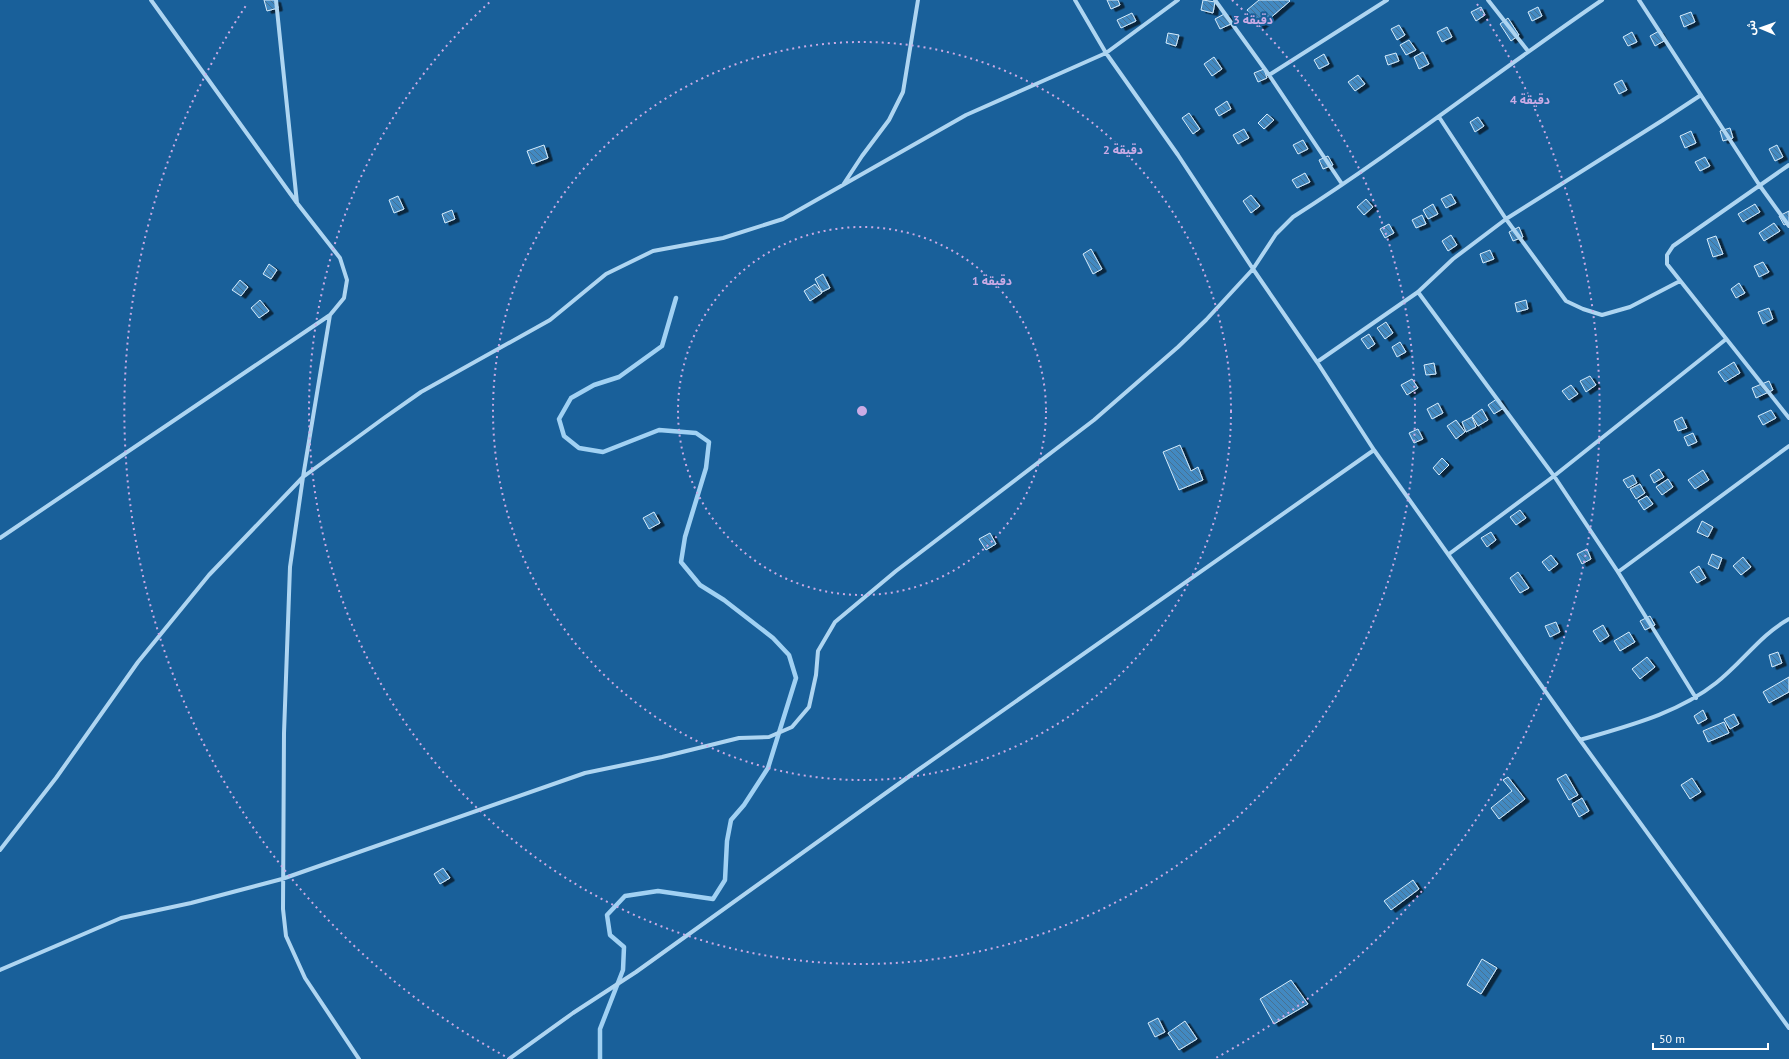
<svg xmlns="http://www.w3.org/2000/svg" width="1789" height="1059" font-family="'PT Sans','Noto Sans Arabic',sans-serif">
<style>
.lines{fill:none;stroke-linecap:round;stroke-linejoin:round}
.stream{stroke:#a1d1f3;stroke-width:4.5}
.building{fill:url(#building-back-hatch);stroke:#d6ecfc;filter:url(#shadow)}
.minor{stroke:#aed5f1;stroke-width:4}
.ring{fill:none;stroke:#caabe5;stroke-width:2;stroke-dasharray:2 4}
.centre{fill:#caabe5;stroke:#19609a;stroke-width:2}
.ring-label{font-size:12px;text-anchor:middle;font-weight:bold;fill:#caabe5;stroke:#19609a;stroke-width:4;stroke-linejoin:round;paint-order:stroke}
</style>
<defs>
<pattern id="building-back-hatch" width="6" height="6" patternUnits="userSpaceOnUse"><rect width="6" height="6" fill="#4289c1"/><path d="M-1 5l2 2M0 0l6 6M5-1l2 2" fill="none" stroke="#467192"/></pattern>
<filter id="shadow"><feDropShadow dx="4.5" dy="2.5" stdDeviation="0" flood-color="#0009"/></filter>
</defs>
<rect width="100%" height="100%" fill="#19609a"/>
<g class="lines">
<path class="stream" d="M 600,1059 L 600,1029 L 623,970 L 624,947 L 610,935 L 607,915 L 625,896 L 658,891 L 713,899 L 725,880 L 727,841 L 731,820 L 744,805 L 768,768 L 796,678 L 789,655 L 773,638 L 724,600 L 700,585 L 681,562 L 685,537 L 706,468 L 709,442 L 696,433 L 659,430 L 603,452 L 579,448 L 564,436 L 559,419 L 571,398 L 594,385 L 619,377 L 662,346 L 676,298"/>
</g>
<path class="building" d="M 264,0 L 276,0 L 278,8 L 267,11 Z
M 1107,0 L 1118,0 L 1120,5 L 1111,9 Z
M 1203,0 L 1215,2 L 1213,13 L 1201,10 Z
M 1259,0 L 1289,0 L 1290,1 L 1260,27 L 1247,10 Z
M 1481,7 L 1485,15 L 1476,21 L 1471,12 Z
M 1538,7 L 1542,16 L 1532,21 L 1528,12 Z
M 1691,12 L 1695,22 L 1684,27 L 1680,16 Z
M 1132,13 L 1136,21 L 1121,28 L 1117,20 Z
M 1226,13 L 1231,24 L 1220,29 L 1215,19 Z
M 1508,18 L 1519,35 L 1511,41 L 1500,24 Z
M 1399,25 L 1405,35 L 1397,40 L 1391,29 Z
M 1447,27 L 1452,37 L 1442,42 L 1437,32 Z
M 1659,31 L 1664,41 L 1655,46 L 1650,36 Z
M 1632,32 L 1637,42 L 1628,46 L 1623,37 Z
M 1168,33 L 1179,35 L 1176,46 L 1166,43 Z
M 1409,40 L 1416,50 L 1406,55 L 1400,45 Z
M 1423,52 L 1429,64 L 1419,69 L 1414,57 Z
M 1396,53 L 1399,61 L 1388,65 L 1385,56 Z
M 1324,54 L 1329,64 L 1319,69 L 1314,60 Z
M 1214,57 L 1222,69 L 1212,76 L 1204,64 Z
M 1264,69 L 1267,78 L 1258,82 L 1254,73 Z
M 1358,75 L 1365,84 L 1355,91 L 1348,82 Z
M 1622,80 L 1627,90 L 1619,94 L 1614,84 Z
M 1227,101 L 1231,109 L 1219,116 L 1215,109 Z
M 1189,113 L 1200,129 L 1193,134 L 1182,118 Z
M 1267,114 L 1274,120 L 1264,129 L 1258,123 Z
M 1478,117 L 1484,126 L 1475,132 L 1470,122 Z
M 1730,128 L 1733,138 L 1723,141 L 1720,131 Z
M 1244,129 L 1249,138 L 1238,144 L 1233,135 Z
M 1691,131 L 1696,143 L 1685,148 L 1680,136 Z
M 1303,140 L 1308,149 L 1298,154 L 1293,145 Z
M 544,145 L 548,158 L 532,164 L 527,151 Z
M 1777,145 L 1783,157 L 1775,161 L 1769,149 Z
M 1328,156 L 1333,165 L 1323,169 L 1319,160 Z
M 1705,157 L 1710,166 L 1700,171 L 1695,162 Z
M 1305,173 L 1310,182 L 1297,188 L 1292,180 Z
M 1451,194 L 1456,203 L 1446,208 L 1441,199 Z
M 1251,195 L 1260,206 L 1251,213 L 1243,201 Z
M 398,196 L 404,209 L 394,213 L 389,200 Z
M 1366,199 L 1373,207 L 1364,215 L 1357,207 Z
M 1433,204 L 1438,214 L 1428,219 L 1423,210 Z
M 1755,204 L 1760,212 L 1743,222 L 1738,214 Z
M 452,210 L 455,219 L 445,223 L 442,214 Z
M 1789,211 L 1789,223 L 1784,225 L 1779,216 Z
M 1422,215 L 1426,224 L 1416,228 L 1412,220 Z
M 1774,223 L 1780,231 L 1764,241 L 1759,233 Z
M 1389,224 L 1394,233 L 1385,238 L 1380,229 Z
M 1519,227 L 1523,237 L 1513,241 L 1509,232 Z
M 1451,235 L 1457,245 L 1448,251 L 1442,241 Z
M 1716,236 L 1723,254 L 1713,257 L 1707,239 Z
M 1091,249 L 1102,269 L 1093,274 L 1083,254 Z
M 1490,250 L 1494,259 L 1483,263 L 1480,254 Z
M 1763,262 L 1769,272 L 1759,277 L 1754,266 Z
M 269,264 L 277,270 L 271,279 L 263,274 Z
M 823,274 L 830,288 L 822,292 L 815,279 Z
M 240,280 L 248,287 L 241,296 L 232,290 Z
M 1739,283 L 1745,293 L 1736,298 L 1731,289 Z
M 815,284 L 822,293 L 810,301 L 804,291 Z
M 260,300 L 269,311 L 259,318 L 251,308 Z
M 1526,300 L 1528,309 L 1517,312 L 1515,303 Z
M 1769,308 L 1773,319 L 1763,324 L 1758,312 Z
M 1386,322 L 1393,333 L 1385,339 L 1377,328 Z
M 1369,334 L 1375,344 L 1368,349 L 1361,339 Z
M 1400,342 L 1406,352 L 1397,357 L 1392,347 Z
M 1734,362 L 1740,373 L 1725,382 L 1718,372 Z
M 1434,363 L 1436,374 L 1426,375 L 1424,365 Z
M 1590,376 L 1596,385 L 1586,392 L 1580,381 Z
M 1412,379 L 1418,388 L 1407,395 L 1401,385 Z
M 1769,381 L 1773,390 L 1756,398 L 1752,388 Z
M 1571,385 L 1578,394 L 1569,400 L 1562,391 Z
M 1498,398 L 1504,408 L 1494,414 L 1488,405 Z
M 1438,403 L 1443,413 L 1432,419 L 1427,409 Z
M 1482,409 L 1488,420 L 1478,426 L 1472,416 Z
M 1771,410 L 1776,418 L 1763,425 L 1758,416 Z
M 1472,417 L 1476,427 L 1466,432 L 1462,422 Z
M 1682,417 L 1687,428 L 1678,431 L 1674,421 Z
M 1456,420 L 1465,432 L 1456,439 L 1447,426 Z
M 1418,429 L 1423,439 L 1414,443 L 1409,433 Z
M 1693,433 L 1697,442 L 1688,446 L 1684,437 Z
M 1180,445 L 1191,471 L 1198,467 L 1203,480 L 1179,490 L 1163,452 Z
M 1442,458 L 1449,465 L 1439,475 L 1433,468 Z
M 1659,469 L 1664,477 L 1654,483 L 1650,475 Z
M 1703,470 L 1709,480 L 1695,489 L 1688,480 Z
M 1633,475 L 1637,483 L 1628,488 L 1623,480 Z
M 1668,479 L 1673,487 L 1662,495 L 1656,487 Z
M 1640,484 L 1645,493 L 1636,499 L 1630,489 Z
M 1647,496 L 1653,504 L 1644,510 L 1638,501 Z
M 1520,510 L 1526,518 L 1516,525 L 1510,517 Z
M 654,512 L 660,523 L 649,529 L 643,518 Z
M 1702,521 L 1713,527 L 1708,537 L 1697,532 Z
M 1491,532 L 1496,540 L 1487,547 L 1481,538 Z
M 990,533 L 996,544 L 986,550 L 979,539 Z
M 1587,549 L 1591,559 L 1582,564 L 1577,554 Z
M 1712,554 L 1722,558 L 1718,569 L 1708,564 Z
M 1551,555 L 1558,564 L 1549,571 L 1542,562 Z
M 1743,557 L 1751,567 L 1741,575 L 1733,566 Z
M 1699,566 L 1706,578 L 1697,583 L 1690,572 Z
M 1518,572 L 1529,588 L 1520,593 L 1510,578 Z
M 1650,616 L 1655,625 L 1645,630 L 1640,621 Z
M 1556,622 L 1560,632 L 1550,637 L 1545,626 Z
M 1603,625 L 1609,636 L 1600,642 L 1593,631 Z
M 1629,632 L 1635,642 L 1620,651 L 1614,641 Z
M 1778,652 L 1782,663 L 1772,667 L 1769,655 Z
M 1647,657 L 1655,667 L 1640,679 L 1632,669 Z
M 1789,677 L 1789,692 L 1769,703 L 1763,692 Z
M 1703,710 L 1707,719 L 1698,724 L 1694,716 Z
M 1734,714 L 1739,724 L 1730,729 L 1724,719 Z
M 1724,722 L 1729,733 L 1708,742 L 1703,731 Z
M 1566,774 L 1578,795 L 1569,800 L 1557,779 Z
M 1508,777 L 1525,799 L 1499,819 L 1491,808 L 1512,791 L 1503,780 Z
M 1692,778 L 1701,792 L 1690,799 L 1681,785 Z
M 1582,798 L 1589,811 L 1579,817 L 1572,804 Z
M 443,868 L 450,878 L 440,884 L 434,874 Z
M 1413,880 L 1419,889 L 1391,910 L 1384,901 Z
M 1482,959 L 1497,968 L 1481,994 L 1467,985 Z
M 1291,980 L 1308,1004 L 1274,1024 L 1260,999 Z
M 1158,1018 L 1165,1032 L 1155,1037 L 1148,1023 Z
M 1185,1021 L 1197,1039 L 1179,1050 L 1168,1033 Z"/>
<g class="lines">
<path class="minor" d="M 276,0 L 297,203
M 1215,0 L 1269,75 L 1342,184
M 1488,0 L 1528,51
M 1602,0 C 1498,71 1399,149 1293,217 L 1276,234 L 1253,269 L 1317,362 L 1374,450 L 1580,740 L 1789,1028
M 1639,0 L 1760,186 L 1789,226
M 1269,75 L 1387,0
M 1439,117 L 1506,219 L 1566,301 L 1583,309 L 1602,315 L 1630,307 L 1680,281
M 1789,165 L 1673,246 L 1667,255 L 1667,264 L 1789,418
M 843,185 L 862,156 L 889,120 L 903,92 L 918,0
M 1418,292 L 1554,476 L 1618,572 L 1696,698
M 330,315 L 303,477 L 290,567 L 284,733 L 283,909 L 286,936 L 305,978 L 359,1059
M 1317,362 L 1418,292 L 1453,259 L 1506,219 L 1663,120 L 1701,95
M 0,538 L 330,315 L 344,298 L 347,280 L 340,258 L 297,203 L 151,0
M 1449,554 L 1554,476 L 1725,340
M 1618,572 L 1789,446
M 1580,740 C 1627,726 1677,714 1716,683 C 1742,663 1760,635 1789,619
M 0,850 L 56,778 L 138,662 L 209,575 L 303,477 L 384,418 L 421,392 L 550,320 L 606,274 L 653,251 L 723,238 L 783,219 L 966,115 L 1106,53 L 1178,0
M 0,970 L 121,918 L 191,903 L 282,879 L 585,773 L 662,757 L 739,738 L 769,737 L 792,727 L 809,707 L 816,675 L 818,651 L 835,622 L 896,571 L 1094,420 L 1178,347 L 1206,320 L 1253,269 L 1178,155 L 1106,53 L 1075,0
M 509,1059 L 573,1013 L 636,972 L 918,770 L 1374,450"/>
</g>
<g class="ring">
<circle cx="862" cy="411" r="184"/>
<circle cx="862" cy="411" r="369"/>
<path d="M1232 0A553 553 0 1 1 492 0"/>
<path d="M510 1059A737 737 0 0 1 247 4M1477 4A737 737 0 0 1 1214 1059"/>
</g>
<circle cx="862" cy="411" r="6" class="centre"/>
<g class="ring-label">
<text x="1253" y="24">3 دقيقة</text>
<text x="1530" y="104">4 دقيقة</text>
<text x="1123" y="154">2 دقيقة</text>
<text x="992" y="285">1 دقيقة</text>
</g>
<g transform="translate(1761 28) rotate(272)" stroke="#19609a" stroke-width="3" paint-order="stroke">
<path d="M0-3L7 15L0 10L-7 15Z" fill="#ffffff"/>
<text y="-6" font-size="11" font-weight="bold" text-anchor="middle" fill="#ffffff">ش</text>
</g>
<path d="M1653 1043v6h115v-6" fill="none" stroke="#ffffff" stroke-width="2"/>
<text x="1659" y="1043" font-size="12" fill="#ffffff" stroke="#19609a" stroke-width="3" paint-order="stroke">50 m</text>
</svg>
